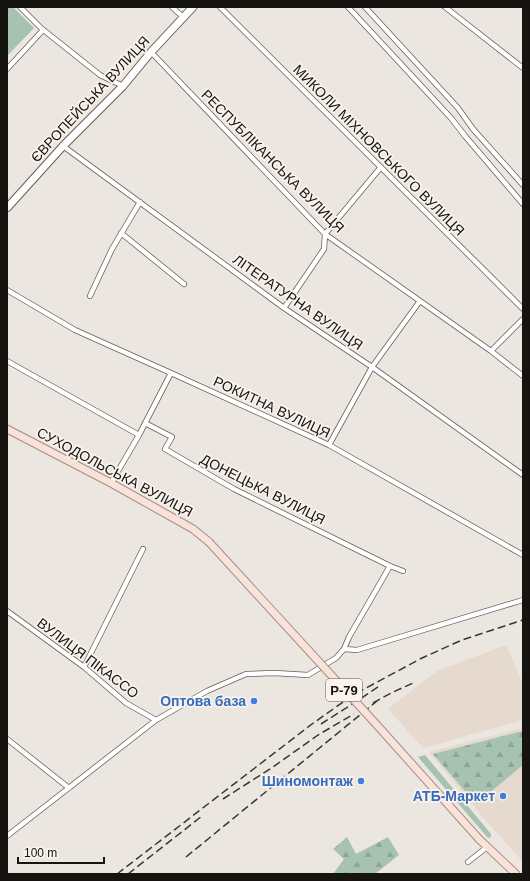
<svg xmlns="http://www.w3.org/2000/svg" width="530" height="881" font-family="Arial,sans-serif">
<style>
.built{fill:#e6dace}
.green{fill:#a7c2b0}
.forest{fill:url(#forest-firs)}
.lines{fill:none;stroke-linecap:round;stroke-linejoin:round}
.street-casing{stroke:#645f59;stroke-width:6}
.secondary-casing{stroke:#645f59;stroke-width:9}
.primary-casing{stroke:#a68e82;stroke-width:9}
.street{stroke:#fff;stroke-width:4.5}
.secondary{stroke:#fff;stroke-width:7}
.primary{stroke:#f8e2d9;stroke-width:7}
.rail{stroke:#3a3733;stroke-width:1.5;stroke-dasharray:8 4;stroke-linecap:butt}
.primary-bridge-casing{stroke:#a68e82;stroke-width:9;stroke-linecap:butt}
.primary-bridge{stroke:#f8e2d9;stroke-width:7}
.shop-dot{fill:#3f7fe0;stroke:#faf3ed;stroke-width:1.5}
.labels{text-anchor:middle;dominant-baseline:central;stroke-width:3.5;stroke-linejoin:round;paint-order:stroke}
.shield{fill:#faf3ed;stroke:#5a5753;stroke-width:1}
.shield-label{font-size:13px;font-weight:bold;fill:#161411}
.street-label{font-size:14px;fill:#161411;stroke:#faf3ed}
.shop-label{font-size:14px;font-weight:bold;fill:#366cbe;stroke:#faf3ed;text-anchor:end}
</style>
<defs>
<pattern id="forest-firs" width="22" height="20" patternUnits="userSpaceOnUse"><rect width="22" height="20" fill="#a7c2b0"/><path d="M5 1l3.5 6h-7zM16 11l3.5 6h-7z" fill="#8fa696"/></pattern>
</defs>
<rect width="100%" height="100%" fill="#ece6e0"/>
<path class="built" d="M 506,645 L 523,684 L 523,720 L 423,748 L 388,709 L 437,671 Z
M 523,728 L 523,862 L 487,822 L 429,752 Z"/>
<path class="green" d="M 7,7 L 13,7 L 34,28 L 7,56 Z
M 425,755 L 491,834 L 491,837 L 488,838 L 418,757 Z"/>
<path class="forest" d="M 523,731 L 523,765 L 476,804 L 433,754 Z
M 347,837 L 356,854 L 388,837 L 399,855 L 375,874 L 333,874 L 344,859 L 333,849 Z"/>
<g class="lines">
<g class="street-casing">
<path id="street" d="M 20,7 L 41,28 L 100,75 L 123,86
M 172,7 L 183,17
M 220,7 L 523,309
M 348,7 L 451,118 L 465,136 L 523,204
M 365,7 L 458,108 L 473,129 L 523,185
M 445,7 L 523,68
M 151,52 L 325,234 L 491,351 L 523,376
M 7,69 L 43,30
M 63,146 L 284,308 L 372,367 L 523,475
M 121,233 L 184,284
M 7,290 L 75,330 L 171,373 L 329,445 L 523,555
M 90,296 L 112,249 L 140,202
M 284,308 L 324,249 L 325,234 L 381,167
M 491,351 L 523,319
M 7,361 L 139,435
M 145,423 L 172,437 L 165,449 L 234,489 L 390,566 L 403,571
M 329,445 L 372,367 L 420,301
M 111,483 L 139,435 L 171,373
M 7,611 L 84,667 L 126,703 L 156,720
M 344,649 L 349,637 L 390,566
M 84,667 L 143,549
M 7,739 L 69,788
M 7,836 L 156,720 L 207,691 L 246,674 L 274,673 L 308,675 L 336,658 L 344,649 L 357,650 L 523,600
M 468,862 L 487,847"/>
</g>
<g class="secondary-casing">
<path id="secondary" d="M 7,208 L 63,146 L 123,86 L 151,52 L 193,7"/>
</g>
<g class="primary-casing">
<path id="primary" d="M 7,429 L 111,483 L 193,529 L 209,542
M 479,839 L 516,874"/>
</g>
<use href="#street" class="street"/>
<use href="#secondary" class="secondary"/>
<use href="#primary" class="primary"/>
<path class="rail" d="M 373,703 L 391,693 L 413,683
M 321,724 L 357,701 L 381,685
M 223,799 L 273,767 L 318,735 L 354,714
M 186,857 L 377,701
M 117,874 L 312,724 L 353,695 L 422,658 L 462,640 L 523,620
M 128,874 L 202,816"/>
<g class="primary-bridge-casing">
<path id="primary-bridge" d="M 209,542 L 376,724 L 479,839"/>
</g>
<use href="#primary-bridge" class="primary-bridge"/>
</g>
<g class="shop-dot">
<circle cx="254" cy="701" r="4"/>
<circle cx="361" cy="781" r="4"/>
<circle cx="503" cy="796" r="4"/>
</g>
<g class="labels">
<rect class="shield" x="326" y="679" width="36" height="22" rx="3"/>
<g class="shield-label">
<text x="344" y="690">Р-79</text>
</g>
<g class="street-label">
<text transform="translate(90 99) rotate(-47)">ЄВРОПЕЙСЬКА ВУЛИЦЯ</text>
<text transform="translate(379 150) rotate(45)">МИКОЛИ МІХНОВСЬКОГО ВУЛИЦЯ</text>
<text transform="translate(273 161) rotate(45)">РЕСПУБЛІКАНСЬКА ВУЛИЦЯ</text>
<text transform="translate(298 302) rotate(35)">ЛІТЕРАТУРНА ВУЛИЦЯ</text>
<text transform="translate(272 407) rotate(25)">РОКИТНА ВУЛИЦЯ</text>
<text transform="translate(115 472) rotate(28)">СУХОДОЛЬСЬКА ВУЛИЦЯ</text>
<text transform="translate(263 489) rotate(27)">ДОНЕЦЬКА ВУЛИЦЯ</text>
<text transform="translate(88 658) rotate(37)">ВУЛИЦЯ ПІКАССО</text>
</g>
<g class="shop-label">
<text x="246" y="701">Оптова база</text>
<text x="353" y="781">Шиномонтаж</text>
<text x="495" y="796">АТБ-Маркет</text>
</g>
</g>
<rect width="530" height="881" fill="none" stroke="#161411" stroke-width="16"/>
<path d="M18 857v6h86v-6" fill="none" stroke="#161411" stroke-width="2"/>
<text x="24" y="857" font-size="12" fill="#161411" stroke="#faf3ed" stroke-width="3" paint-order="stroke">100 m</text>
</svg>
